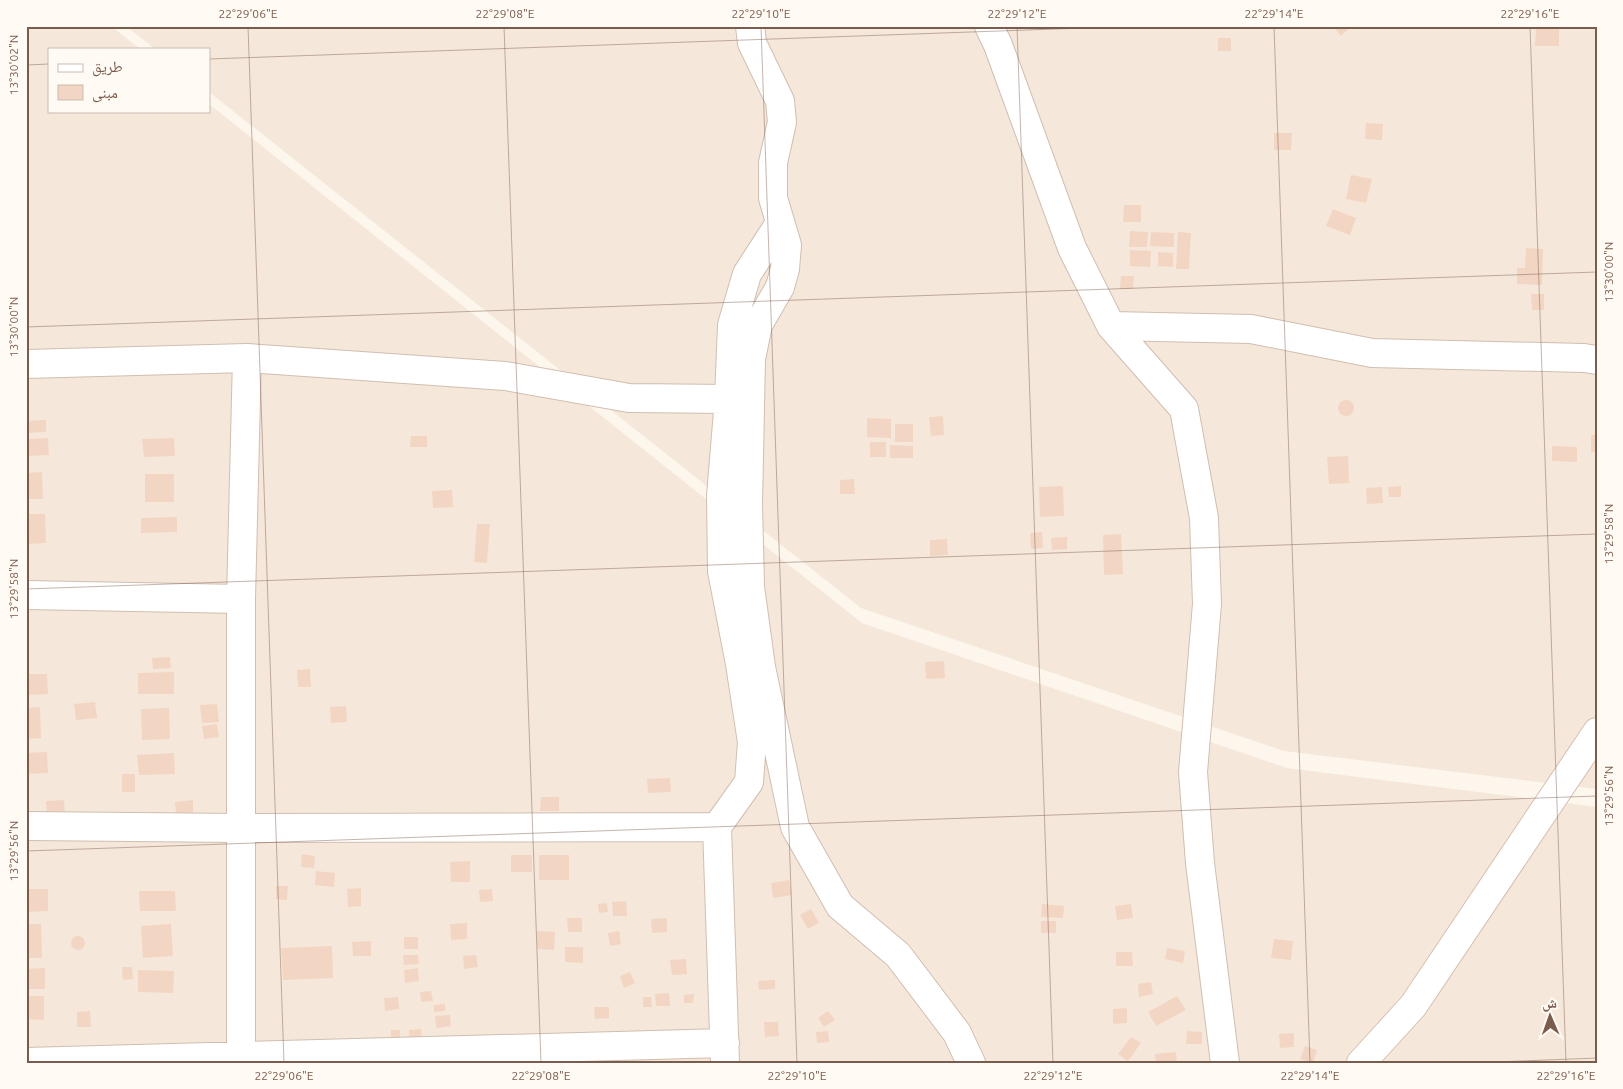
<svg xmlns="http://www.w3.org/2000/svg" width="1623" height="1089" font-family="Ubuntu,'Noto Naskh Arabic',sans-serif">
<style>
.residential{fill:#f5e8da}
.building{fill:#f3d5c3}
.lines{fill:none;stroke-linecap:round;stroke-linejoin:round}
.street-casing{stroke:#d1beb0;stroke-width:30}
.secondary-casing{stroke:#d6c0b0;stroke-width:30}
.street{stroke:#fff;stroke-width:28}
.secondary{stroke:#fff;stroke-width:28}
.ticks{fill:none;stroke:#7a5c4d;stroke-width:1;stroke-opacity:0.45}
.neatline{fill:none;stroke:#7a5c4d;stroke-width:2}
.ticks-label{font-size:12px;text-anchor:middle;fill:#7a5c4d}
</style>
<rect width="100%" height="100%" fill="#fdf6ec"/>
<path class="residential" d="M 26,26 L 111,26 L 140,49 L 49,49 L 49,111 L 209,111 L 209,104 L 862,623 L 1287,768 L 1597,807 L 1597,1063 L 26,1063 Z
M 126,26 L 1597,26 L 1597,789 L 1284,751 L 861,608 L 209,92 L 209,49 L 155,49 Z"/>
<path class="building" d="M 1333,26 L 1351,26 L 1341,36 Z
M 1536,27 L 1559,27 L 1559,46 L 1535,46 Z
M 1218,38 L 1231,38 L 1231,51 L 1218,51 Z
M 1366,123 L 1383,124 L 1382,140 L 1365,139 Z
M 1274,133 L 1292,133 L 1291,150 L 1274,150 Z
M 1351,175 L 1372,179 L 1366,203 L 1346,199 Z
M 1124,205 L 1141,205 L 1141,222 L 1123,222 Z
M 1333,209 L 1356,218 L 1350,235 L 1326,226 Z
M 1130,231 L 1148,232 L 1147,247 L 1129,247 Z
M 1151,232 L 1174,233 L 1174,247 L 1150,246 Z
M 1178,232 L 1191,233 L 1189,269 L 1176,269 Z
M 1526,248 L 1543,249 L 1542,285 L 1517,284 L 1517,268 L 1525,268 Z
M 1130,250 L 1151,251 L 1150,267 L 1130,266 Z
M 1158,252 L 1173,253 L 1173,267 L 1158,266 Z
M 1121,276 L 1134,276 L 1133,289 L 1120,289 Z
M 1531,294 L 1544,294 L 1544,310 L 1532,310 Z
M1338 408a8 8 0 1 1 16 0a8 8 0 1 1-16 0Z
M 943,416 L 944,435 L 931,436 L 929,417 Z
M 867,418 L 891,419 L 891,438 L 867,437 Z
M 46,420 L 46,432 L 26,433 L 26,421 Z
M 895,424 L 913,424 L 913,442 L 895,442 Z
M 1591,435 L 1597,435 L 1597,452 L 1591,452 Z
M 411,436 L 427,436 L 427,447 L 410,447 Z
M 48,438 L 49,455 L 26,456 L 26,439 Z
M 174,438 L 175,456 L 144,457 L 142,439 Z
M 870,442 L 886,442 L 886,457 L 870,457 Z
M 890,445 L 913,446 L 913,458 L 890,458 Z
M 1552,446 L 1577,447 L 1577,462 L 1552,461 Z
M 1348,456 L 1349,483 L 1329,484 L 1327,457 Z
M 42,472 L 43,499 L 26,499 L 26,473 Z
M 145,474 L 174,474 L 174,502 L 145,502 Z
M 854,479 L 855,494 L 840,494 L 840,480 Z
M 1063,486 L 1064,516 L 1040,517 L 1039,487 Z
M 1401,486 L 1401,497 L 1389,497 L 1388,487 Z
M 1382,487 L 1383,503 L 1367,504 L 1366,488 Z
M 452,490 L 453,507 L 433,508 L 432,491 Z
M 26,514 L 45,514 L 46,543 L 26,544 Z
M 177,517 L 177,532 L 141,533 L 141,518 Z
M 477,524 L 490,524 L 487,563 L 474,562 Z
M 1042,532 L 1043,548 L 1031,549 L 1030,533 Z
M 1121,534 L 1123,574 L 1104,575 L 1103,535 Z
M 1067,537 L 1067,549 L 1052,550 L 1051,538 Z
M 947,539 L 948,555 L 930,556 L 930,540 Z
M 170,657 L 171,668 L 153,669 L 152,658 Z
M 944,661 L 945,678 L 926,679 L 925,662 Z
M 310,669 L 311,687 L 298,687 L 297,670 Z
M 174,672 L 174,694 L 138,694 L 138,673 Z
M 26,674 L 47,674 L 48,694 L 26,695 Z
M 95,702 L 97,718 L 76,720 L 74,704 Z
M 217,704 L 219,722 L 202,723 L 200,705 Z
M 346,706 L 347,722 L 331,723 L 330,707 Z
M 40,707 L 41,738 L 26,739 L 26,708 Z
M 169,708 L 170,739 L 142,740 L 141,709 Z
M 217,724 L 219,737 L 204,739 L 202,726 Z
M 47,752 L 48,773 L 26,774 L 26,753 Z
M 174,753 L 175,774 L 139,775 L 137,755 Z
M 122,774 L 135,774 L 135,792 L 122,792 Z
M 670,778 L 671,792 L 648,793 L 647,779 Z
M 541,797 L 559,797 L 559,811 L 540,811 Z
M 64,800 L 65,814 L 47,815 L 46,801 Z
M 193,800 L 193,813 L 176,814 L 175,802 Z
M 302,854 L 315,856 L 314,868 L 301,867 Z
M 511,855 L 532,855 L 532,872 L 511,872 Z
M 539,855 L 569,855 L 569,880 L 539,880 Z
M 470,861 L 470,882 L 451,882 L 450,862 Z
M 316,871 L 335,873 L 334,887 L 315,885 Z
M 789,880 L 792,895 L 773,898 L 771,883 Z
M 276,886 L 288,886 L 287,900 L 276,899 Z
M 361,888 L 361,906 L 348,907 L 347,889 Z
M 26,889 L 48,889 L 48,911 L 26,912 Z
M 492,889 L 493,901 L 480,902 L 479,890 Z
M 139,891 L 175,891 L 176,911 L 140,911 Z
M 626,901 L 627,916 L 613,916 L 612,902 Z
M 607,903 L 608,912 L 599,913 L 598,904 Z
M 1042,904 L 1064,906 L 1063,918 L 1041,917 Z
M 1131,904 L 1133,918 L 1117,920 L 1115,906 Z
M 811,909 L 819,923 L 808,929 L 800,915 Z
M 567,918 L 582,918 L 582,932 L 568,932 Z
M 667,918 L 667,932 L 652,933 L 651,919 Z
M 1041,921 L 1056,921 L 1056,933 L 1041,933 Z
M 467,923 L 467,939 L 451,940 L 450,924 Z
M 26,924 L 41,924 L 42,958 L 26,958 Z
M 171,924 L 173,956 L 143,958 L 141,926 Z
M 537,931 L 555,932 L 554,950 L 537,949 Z
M 619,931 L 621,944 L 610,946 L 608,933 Z
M71 943a7 7 0 1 1 14 0a7 7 0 1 1-14 0Z
M 404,937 L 418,937 L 418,949 L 404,949 Z
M 1274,939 L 1293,941 L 1291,960 L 1271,958 Z
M 371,941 L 371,956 L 353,956 L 352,942 Z
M 332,946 L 333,978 L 283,980 L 281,948 Z
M 565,947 L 583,947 L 583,963 L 565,962 Z
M 1167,948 L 1185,951 L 1183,963 L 1165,959 Z
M 1116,952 L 1132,952 L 1133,966 L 1116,966 Z
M 403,955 L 418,955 L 419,964 L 404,965 Z
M 476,955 L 478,967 L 464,969 L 463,956 Z
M 686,959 L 687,974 L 672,975 L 670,960 Z
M 122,967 L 132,967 L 133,979 L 123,980 Z
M 45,968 L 45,989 L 26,989 L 26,969 Z
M 418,968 L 419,981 L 405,983 L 404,970 Z
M 138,970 L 174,971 L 173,993 L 138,992 Z
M 630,972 L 635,983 L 624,988 L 620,976 Z
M 775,980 L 775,989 L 759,990 L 758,981 Z
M 1151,982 L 1153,994 L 1139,997 L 1138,984 Z
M 431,991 L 433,1001 L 421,1002 L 420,992 Z
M 669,993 L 670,1006 L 656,1006 L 655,994 Z
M 694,994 L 693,1003 L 684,1003 L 684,995 Z
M 26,996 L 44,996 L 44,1020 L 26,1019 Z
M 1177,996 L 1186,1010 L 1156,1026 L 1148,1012 Z
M 398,997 L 399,1009 L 385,1011 L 384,998 Z
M 643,997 L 651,997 L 652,1007 L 643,1007 Z
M 445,1004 L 445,1011 L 434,1012 L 434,1005 Z
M 594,1007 L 609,1007 L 609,1018 L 595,1019 Z
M 1127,1008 L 1127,1023 L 1113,1024 L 1113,1009 Z
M 90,1011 L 91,1027 L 77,1027 L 77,1012 Z
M 828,1011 L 835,1020 L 824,1027 L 818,1018 Z
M 450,1015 L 451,1026 L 436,1028 L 435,1016 Z
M 764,1022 L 778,1022 L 779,1036 L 765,1037 Z
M 421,1029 L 422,1043 L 410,1044 L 409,1030 Z
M 391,1030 L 400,1030 L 400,1039 L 391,1039 Z
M 828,1031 L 829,1042 L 817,1043 L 816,1032 Z
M 1187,1031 L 1202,1032 L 1202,1044 L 1186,1044 Z
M 1294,1033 L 1294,1047 L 1280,1048 L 1279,1034 Z
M 1131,1037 L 1141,1043 L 1128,1061 L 1118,1054 Z
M 1305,1046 L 1317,1050 L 1313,1063 L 1300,1059 Z
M 1176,1052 L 1177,1063 L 1156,1063 L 1155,1054 Z"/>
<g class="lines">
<g class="street-casing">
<path id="street" d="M 750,26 L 752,43 L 780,101 L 782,122 L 773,163 L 773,198 L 787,245 L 785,269 L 780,287 L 758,325 L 751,359 L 748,504 L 750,587 L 761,667 L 795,827 L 840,906 L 898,955 L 957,1033 L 971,1063
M 989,26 L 998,45 L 1072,248 L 1111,326 L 1184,409 L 1204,518 L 1207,604 L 1193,772 L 1200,863 L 1225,1063
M 1111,326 L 1251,329 L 1372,353 L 1584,358 L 1597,360
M 26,364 L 247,358 L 505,376 L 629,398 L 729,399
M 26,595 L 241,599
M 26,826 L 241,828 L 717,827
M 26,1062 L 725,1043
M 241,1063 L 241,599 L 247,358
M 725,1063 L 717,827 L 749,782 L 752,742 L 740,664 L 722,571 L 721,496 L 729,399 L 732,325 L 747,274 L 780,223"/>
</g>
<g class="secondary-casing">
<path id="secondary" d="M 1361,1063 L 1413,1006 L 1597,732"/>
</g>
<use href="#street" class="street"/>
<use href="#secondary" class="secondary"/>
</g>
<path class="ticks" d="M 248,26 L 284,1063M 504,26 L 541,1063M 761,26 L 797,1063M 1017,26 L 1053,1063M 1274,26 L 1310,1063M 1530,26 L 1566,1063M 209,59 L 1140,26M 26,65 L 49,64M 26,327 L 1597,272M 26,589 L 1597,534M 26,851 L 1597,796M 26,1017 L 28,1063M 1470,1063 L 1597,1058"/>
<rect width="1623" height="1089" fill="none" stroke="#fffaf3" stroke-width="55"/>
<rect x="48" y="48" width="162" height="65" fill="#fffaf3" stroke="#cabbb1"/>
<rect x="58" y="64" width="25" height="8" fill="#ffffff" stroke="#cabbb1"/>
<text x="92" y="72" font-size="15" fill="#7a5c4d">طريق</text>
<rect x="58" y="85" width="25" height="15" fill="#f3d5c3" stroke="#cabbb1"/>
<text x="92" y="98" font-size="15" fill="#7a5c4d">مبنى</text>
<g transform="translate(1550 1016) rotate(358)" stroke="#fffaf3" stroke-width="4" paint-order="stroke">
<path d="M0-4L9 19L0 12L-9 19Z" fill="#7a5c4d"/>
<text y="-8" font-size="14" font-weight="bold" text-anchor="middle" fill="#7a5c4d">ش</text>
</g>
<rect x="28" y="28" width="1568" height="1034" class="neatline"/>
<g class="ticks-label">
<text x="248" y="18">22°29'06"E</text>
<text x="505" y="18">22°29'08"E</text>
<text x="761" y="18">22°29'10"E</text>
<text x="1017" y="18">22°29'12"E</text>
<text x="1274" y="18">22°29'14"E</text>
<text x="1530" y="18">22°29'16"E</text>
<text transform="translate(14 65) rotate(-90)" y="4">13°30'02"N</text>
<text transform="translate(1609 272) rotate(-90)" y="4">13°30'00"N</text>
<text transform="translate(14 327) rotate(-90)" y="4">13°30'00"N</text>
<text transform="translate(1609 534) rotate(-90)" y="4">13°29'58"N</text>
<text transform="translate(14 589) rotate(-90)" y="4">13°29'58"N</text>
<text transform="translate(1609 796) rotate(-90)" y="4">13°29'56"N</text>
<text transform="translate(14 851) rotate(-90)" y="4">13°29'56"N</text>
<text x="284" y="1080">22°29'06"E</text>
<text x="541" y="1080">22°29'08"E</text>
<text x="797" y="1080">22°29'10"E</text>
<text x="1053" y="1080">22°29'12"E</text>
<text x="1310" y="1080">22°29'14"E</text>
<text x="1566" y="1080">22°29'16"E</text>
</g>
</svg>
